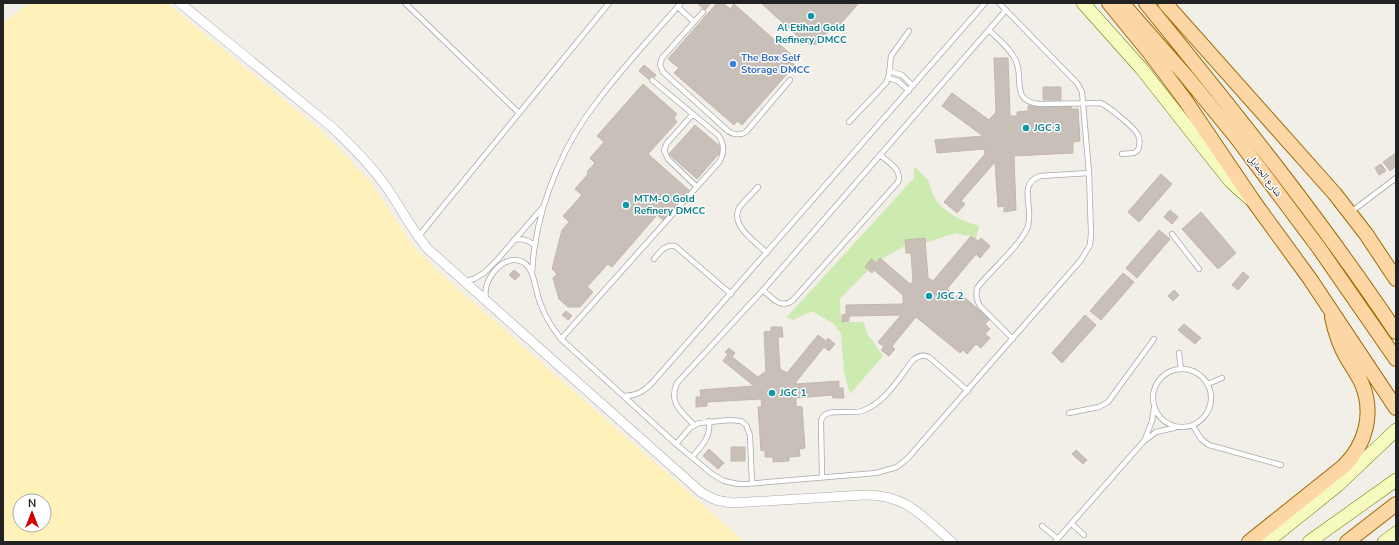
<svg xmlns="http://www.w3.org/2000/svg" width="1399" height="545" font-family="'Nunito Sans','Noto Naskh Arabic',sans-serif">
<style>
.grass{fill:#cdebb0}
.sand{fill:#fff1ba;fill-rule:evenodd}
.building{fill:#c7bfb8;stroke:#c4b6ab}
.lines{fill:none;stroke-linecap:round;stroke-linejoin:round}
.lane-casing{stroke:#a9a9a9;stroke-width:6}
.street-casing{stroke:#a9a9a9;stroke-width:10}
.secondary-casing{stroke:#707d05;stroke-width:14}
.primary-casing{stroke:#a06b00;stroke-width:16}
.lane{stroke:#fff;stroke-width:4.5}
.street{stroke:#fff;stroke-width:9}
.secondary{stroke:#f7fabf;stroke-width:13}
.primary{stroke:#fcd6a4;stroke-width:14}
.culture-dot{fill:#0f9aa8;stroke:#fff;stroke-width:1.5}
.shop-dot{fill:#3f7fe0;stroke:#fff;stroke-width:1.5}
.labels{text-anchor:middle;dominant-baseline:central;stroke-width:3;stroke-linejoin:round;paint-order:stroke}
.culture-label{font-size:10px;font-weight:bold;fill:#0d838f;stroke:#fff;text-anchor:start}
.shop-label{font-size:10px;font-weight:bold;fill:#366cbe;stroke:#fff;text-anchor:start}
.street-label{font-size:10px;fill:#222;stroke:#fff}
</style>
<rect width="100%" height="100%" fill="#f2efe9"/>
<path class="grass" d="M 914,166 C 918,171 926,176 929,182 C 931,188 932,194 936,200 C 946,214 963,221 979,226 L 976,239 L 971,235 L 967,236 L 955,233 L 929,242 L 910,243 L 876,262 L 840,299 L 841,322 L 864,322 L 867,333 L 883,356 L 850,394 L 844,372 L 841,334 L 834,324 L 812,311 L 793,320 L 786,317 L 796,307 L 914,178 Z"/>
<path class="sand" d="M 30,3 L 167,3 L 317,127 L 348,158 L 372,184 L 413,246 L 440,273 L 745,542 L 3,542 L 3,22 ZM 20,501 L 44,501 L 44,525 L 20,525 Z"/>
<path class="building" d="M 697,3 L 711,3 L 705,10 Z
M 717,3 L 723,3 L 730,9 L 734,4 L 795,58 L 791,62 L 795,65 L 742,125 L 737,121 L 734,125 L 674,73 L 679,68 L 668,59 Z
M 761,3 L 857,3 L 858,4 L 835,30 L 832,28 L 818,44 L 806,44 Z
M 994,58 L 1008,58 L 1010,116 L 1017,116 L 1017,112 L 1028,111 L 1028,106 L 1070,104 L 1072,109 L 1078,109 L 1080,141 L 1073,142 L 1073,153 L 1014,156 L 1016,210 L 1004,212 L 1004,206 L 998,207 L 995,162 L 961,201 L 965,204 L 957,213 L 944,202 L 985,154 L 984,149 L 937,153 L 935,140 L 983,136 L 942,106 L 952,93 L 989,120 L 996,112 Z
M 644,65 L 656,75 L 651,81 L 639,71 Z
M 643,84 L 677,114 L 674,118 L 677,122 L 648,154 L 691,192 L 664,221 L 657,215 L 612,267 L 608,264 L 587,287 L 593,292 L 580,307 L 568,307 L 559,299 L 553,278 L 557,274 L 552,269 L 562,230 L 569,222 L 563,216 L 582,195 L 575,189 L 588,174 L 587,172 L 595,163 L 590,158 L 604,142 L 597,136 Z
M 1043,87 L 1061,87 L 1061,100 L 1043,100 Z
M 695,125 L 723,149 L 697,179 L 669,154 Z
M 1396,153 L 1396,166 L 1390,171 L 1383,162 Z
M 1381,164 L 1386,171 L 1379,175 L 1375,168 Z
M 1161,174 L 1172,184 L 1139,222 L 1128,212 Z
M 1170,210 L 1178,217 L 1172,224 L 1164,217 Z
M 1201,212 L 1236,253 L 1218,269 L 1182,229 Z
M 1159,230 L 1170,239 L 1137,278 L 1126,268 Z
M 971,236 L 978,241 L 981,238 L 990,246 L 980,258 L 976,254 L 947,289 L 956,297 L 959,293 L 990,319 L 985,324 L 990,329 L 985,334 L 990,338 L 981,348 L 976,344 L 967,354 L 963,350 L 960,353 L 916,317 L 892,346 L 895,349 L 889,356 L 881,350 L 884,347 L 878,342 L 901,315 L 849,316 L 849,321 L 842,322 L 842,315 L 846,314 L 846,305 L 903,304 L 903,295 L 874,270 L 872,273 L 865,267 L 871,259 L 876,263 L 880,258 L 910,284 L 913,282 L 911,253 L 906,253 L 905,240 L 925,238 L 928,278 L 933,281 Z
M 514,270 L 520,275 L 515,280 L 509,275 Z
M 1243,272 L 1249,277 L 1238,290 L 1232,285 Z
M 1123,273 L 1134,282 L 1101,320 L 1090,311 Z
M 1174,290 L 1179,295 L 1173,301 L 1168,296 Z
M 566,311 L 572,316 L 568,320 L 562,315 Z
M 1085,315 L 1096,325 L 1062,363 L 1052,353 Z
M 1184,324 L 1201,338 L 1195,344 L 1178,330 Z
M 771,327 L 782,327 L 783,337 L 778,337 L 780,369 L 787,373 L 818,335 L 826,341 L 828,338 L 835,344 L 829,351 L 824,347 L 796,382 L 796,384 L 839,381 L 839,388 L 843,388 L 844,398 L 833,398 L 832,395 L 796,398 L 796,406 L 802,407 L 805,448 L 799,449 L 800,456 L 789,457 L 789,461 L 773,462 L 773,457 L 765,457 L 765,450 L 761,451 L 758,407 L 762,407 L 761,399 L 707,402 L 707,406 L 696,407 L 696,397 L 701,397 L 700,390 L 754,386 L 723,361 L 728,354 L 725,352 L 729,348 L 735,353 L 732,357 L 758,377 L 766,371 L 764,332 L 771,331 Z
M 731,447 L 745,447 L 745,461 L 731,461 Z
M 709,449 L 724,463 L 718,469 L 703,456 Z
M 1076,450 L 1087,460 L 1083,464 L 1072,454 Z"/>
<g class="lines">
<g class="lane-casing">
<path id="lane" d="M 405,3 L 519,113
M 678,7 L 694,22
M 703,12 L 662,58 L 660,65 L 663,72 L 728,131 C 734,135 739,136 746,132 L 790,80
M 989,30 C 998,39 1011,49 1016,61 C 1024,78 1010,102 1040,104 L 1100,103 C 1107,105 1135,128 1138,135 C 1140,139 1140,146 1138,150 L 1134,153 L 1122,154
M 889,71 L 902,75 L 913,86
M 888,78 L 898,81 L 909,91
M 693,114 L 667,143 L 664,150 L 668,159 L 697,187
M 849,122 L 886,83 L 889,75 L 891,56 L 909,31
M 758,187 C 752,194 744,201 739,208 C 730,226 756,242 767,253
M 1351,212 L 1396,178
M 1172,234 L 1199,269
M 418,237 L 609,3
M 514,240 C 522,238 529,240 535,246
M 654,259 C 660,252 665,244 675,246 L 731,294
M 532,272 C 533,263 533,254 535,245 C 542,196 566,141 596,103 C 622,68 652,36 681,3
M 464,281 L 474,279 L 484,273 L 498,259 L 543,207
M 763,290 C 772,298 781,310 793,300 L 898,182 C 903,170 888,162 880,155
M 486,299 C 484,289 487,281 493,273 C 498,266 505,261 513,260 C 536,258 534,291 541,305 C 546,318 553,329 561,339 L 676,444 L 712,474 L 724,481 L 738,484 L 745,484 L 876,473 L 897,467 L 908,458 L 1081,260 L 1090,245 L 1091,233 L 1089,173 L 1082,92 L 1077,83 L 999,3
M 561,339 L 720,161 C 725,151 724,143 718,135 L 652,80
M 1013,339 L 980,306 C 976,299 976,295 977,288 C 990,271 1022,244 1028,226 C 1034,208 1017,184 1040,176 L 1089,173
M 1179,353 L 1181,369
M1153 398a29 29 0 1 1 58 0a29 29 0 1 1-58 0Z
M 1208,384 L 1222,378
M 624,396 C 636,396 644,392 652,383 L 985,3
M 1069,413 L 1099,407 L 1108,402 L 1154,339
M 694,425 C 682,412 668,403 677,383 L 763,290 L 1006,10
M 1193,426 L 1201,439 L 1209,445 L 1281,465
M 1145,439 L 1152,421 L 1154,408
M 676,444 L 690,428 L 699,423 L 730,420 L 741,421 L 746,425 L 750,435 L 752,483
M 692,457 C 702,446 711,437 709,421
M 822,477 L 821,422 C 822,406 850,415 862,411 C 885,403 899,378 913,360 C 918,356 923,354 929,357 L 968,391
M 1072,524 L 1084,535
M 1042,526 L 1058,539
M 1055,542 L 1143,442 L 1156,432 L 1174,428"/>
</g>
<g class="street-casing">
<path id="street" d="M 180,3 L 333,128 C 353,147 371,165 387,188 C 401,208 412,230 428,249 L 702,493 L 716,500 L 732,503 L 863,495 C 905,493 923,517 952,542"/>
</g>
<g class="secondary-casing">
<path id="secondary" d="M 1083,3 L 1141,68 L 1230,181 L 1249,198
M 1267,542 L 1338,485 L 1396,430
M 1309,542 L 1396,480
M 1384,542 L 1396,533"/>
</g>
<g class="primary-casing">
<path id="primary" d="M 1109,3 L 1149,52 L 1185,100 L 1254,202 L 1310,279 L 1396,408
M 1122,3 L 1186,76 L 1236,137 L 1319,248 L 1396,359
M 1146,3 C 1233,110 1319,217 1396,332
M 1165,3 L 1335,194 L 1366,234 L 1396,279
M 1249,542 L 1344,466 C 1366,444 1374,413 1362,384 C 1358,375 1353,368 1348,360 C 1340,347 1335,332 1332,317
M 1347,542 L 1396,504"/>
</g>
<use href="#lane" class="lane"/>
<use href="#street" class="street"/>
<use href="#secondary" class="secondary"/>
<use href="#primary" class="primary"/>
</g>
<g class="culture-dot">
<circle cx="811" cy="16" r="4"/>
<circle cx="1026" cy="128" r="4"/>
<circle cx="626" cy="205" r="4"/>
<circle cx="929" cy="296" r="4"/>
<circle cx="772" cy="393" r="4"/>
</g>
<circle class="shop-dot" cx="733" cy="64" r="4"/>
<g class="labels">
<g class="culture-label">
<text x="811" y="28" text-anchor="middle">Al Etihad Gold<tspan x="811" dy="12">Refinery DMCC</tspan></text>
<text x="1034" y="128">JGC 3</text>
<text x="634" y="199">MTM-O Gold<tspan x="634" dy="12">Refinery DMCC</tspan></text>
<text x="937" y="296">JGC 2</text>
<text x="780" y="393">JGC 1</text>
</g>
<g class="shop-label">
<text x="741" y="58">The Box Self<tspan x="741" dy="12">Storage DMCC</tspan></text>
</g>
<g class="street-label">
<text transform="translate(1265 176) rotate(53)">شارع الجمايل</text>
</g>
</g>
<rect width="1399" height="545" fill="none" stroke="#222222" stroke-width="8"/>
<g transform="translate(32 513)"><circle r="19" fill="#ffffff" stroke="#a7a7a7"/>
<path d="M0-3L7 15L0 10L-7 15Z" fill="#d40000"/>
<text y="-6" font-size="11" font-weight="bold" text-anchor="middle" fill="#222222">N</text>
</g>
</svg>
